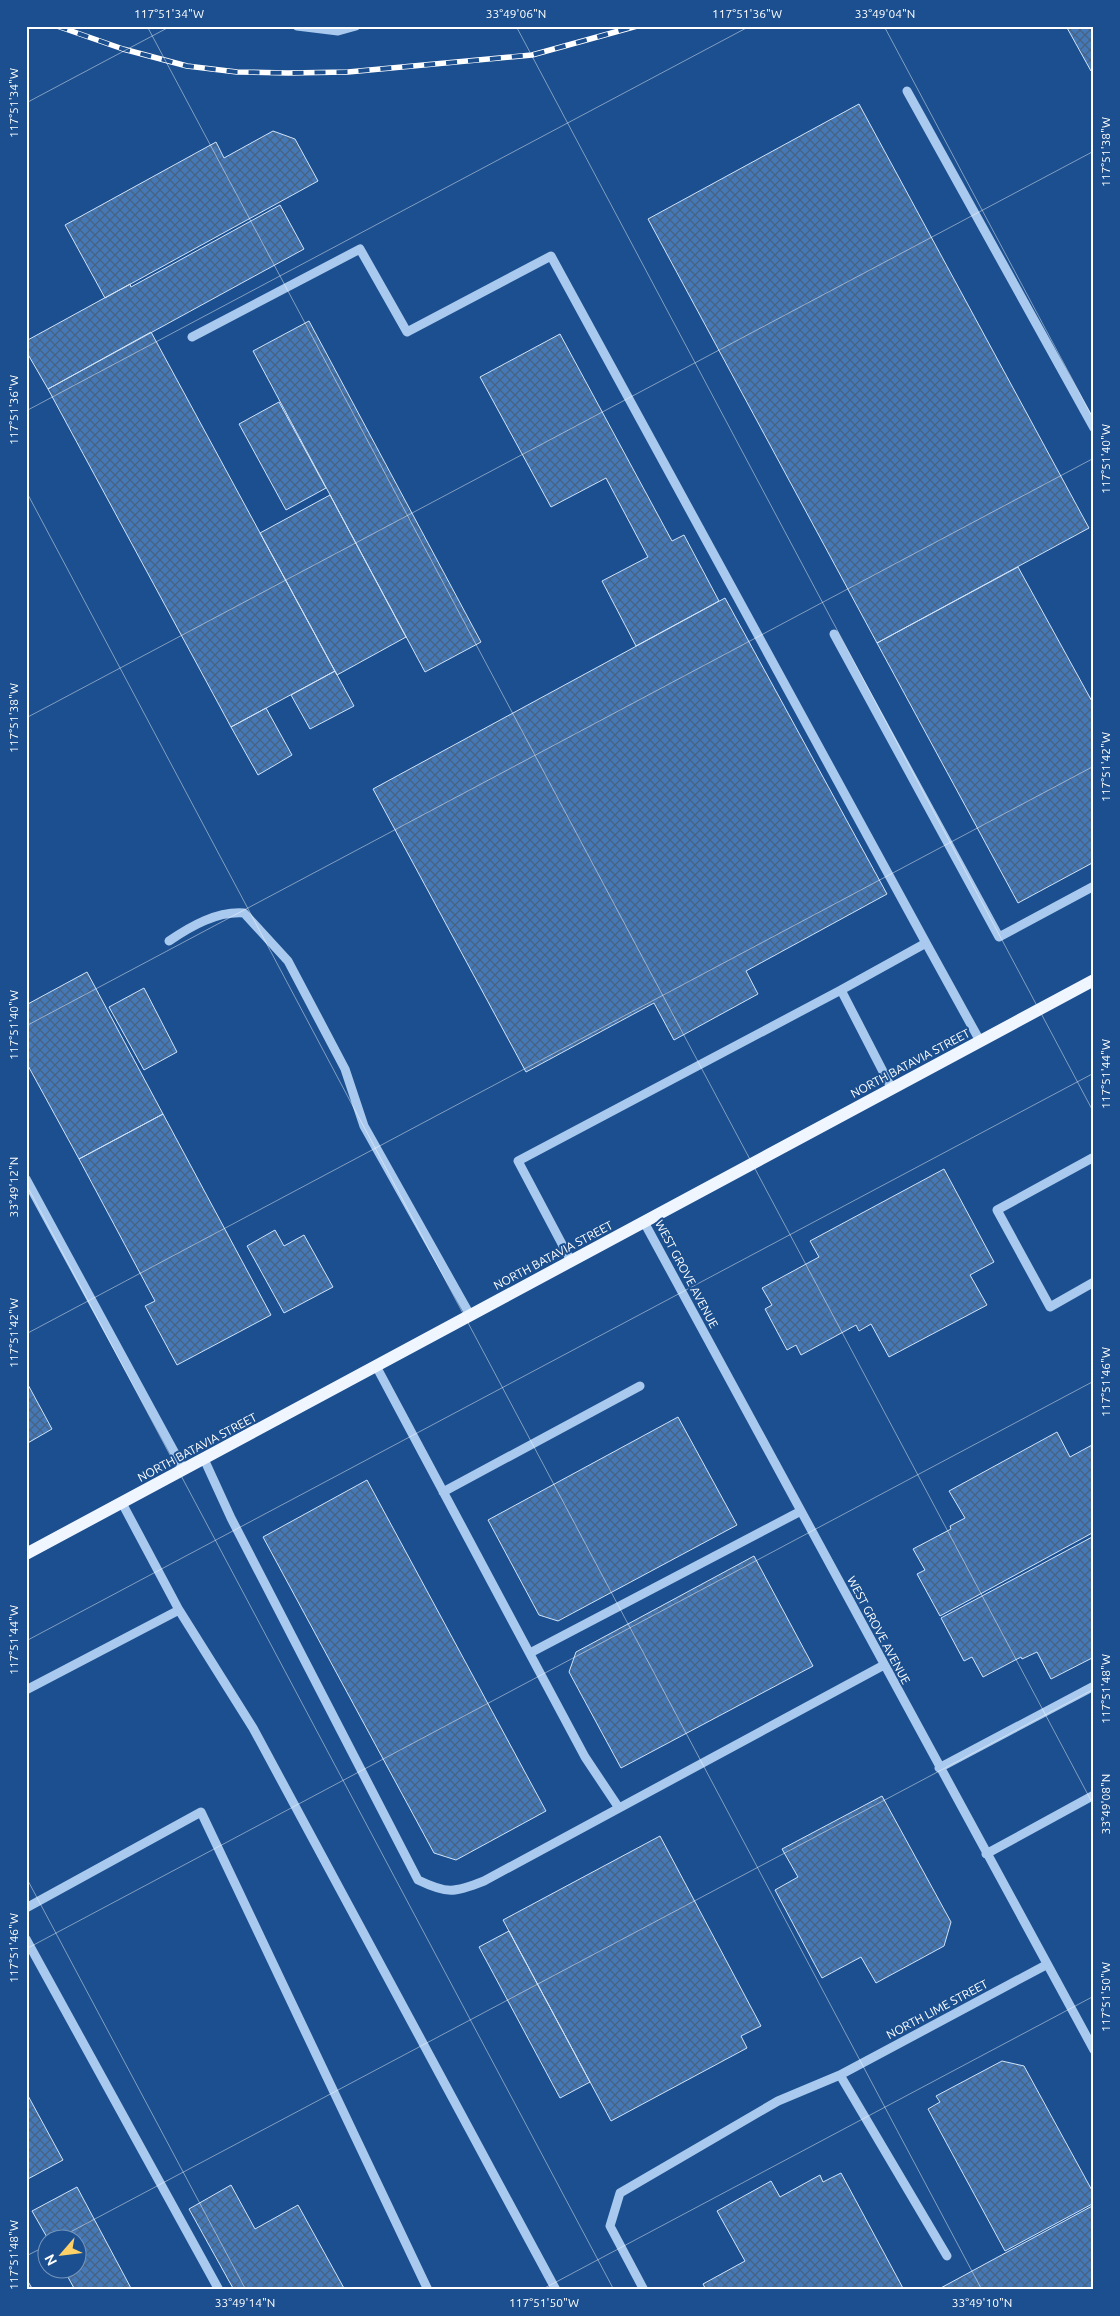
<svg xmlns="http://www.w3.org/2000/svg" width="1120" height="2316" font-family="Ubuntu,sans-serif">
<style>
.building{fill:url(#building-cross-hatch);stroke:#cfe3fa}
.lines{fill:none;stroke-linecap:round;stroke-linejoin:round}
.minor{stroke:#a9c9ee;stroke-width:9}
.major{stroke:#f0f6ff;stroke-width:12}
.rail-casing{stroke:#fff;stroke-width:5.5}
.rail{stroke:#1b4f8f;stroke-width:4;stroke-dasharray:11;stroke-linecap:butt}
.ticks{fill:none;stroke:#fff;stroke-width:1;stroke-opacity:0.45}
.labels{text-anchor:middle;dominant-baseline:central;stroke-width:4;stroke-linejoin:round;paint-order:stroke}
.street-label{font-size:12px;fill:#fff;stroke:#1b4f8f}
.neatline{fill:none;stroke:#fff;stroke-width:2}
.ticks-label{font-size:12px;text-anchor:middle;fill:#fff}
</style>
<defs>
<pattern id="building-cross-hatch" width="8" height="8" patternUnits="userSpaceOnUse" patternTransform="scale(1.25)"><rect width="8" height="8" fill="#4478b7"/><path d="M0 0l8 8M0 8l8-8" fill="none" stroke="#486282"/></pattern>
</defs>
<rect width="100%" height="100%" fill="#1b4f8f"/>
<path class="building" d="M 1066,26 L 1094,26 L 1094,69 L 1091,71 Z
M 859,104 L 1089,528 L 877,643 L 648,219 Z
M 273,131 L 295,139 L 318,181 L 105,298 L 65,225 L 216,142 L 224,158 Z
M 280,205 L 304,249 L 48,389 L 26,351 L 26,341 L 130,284 L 131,287 Z
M 309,321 L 481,642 L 425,672 L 253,351 Z
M 151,332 L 335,671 L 231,727 L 48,389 Z
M 560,334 L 672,541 L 684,535 L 719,601 L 636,646 L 602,581 L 648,557 L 606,478 L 551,507 L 480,377 Z
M 279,402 L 326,488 L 286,510 L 239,424 Z
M 330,495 L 406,637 L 337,675 L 260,533 Z
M 1018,567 L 1094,705 L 1094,862 L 1018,903 L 877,643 Z
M 725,598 L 887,894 L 746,971 L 758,994 L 674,1040 L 654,1003 L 526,1072 L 373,789 Z
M 335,671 L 354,706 L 310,729 L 291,695 Z
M 266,708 L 292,755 L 258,775 L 231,727 Z
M 87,972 L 163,1114 L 79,1159 L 26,1062 L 26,1005 Z
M 144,988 L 177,1052 L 144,1070 L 109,1007 Z
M 163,1114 L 271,1315 L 177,1365 L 145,1306 L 155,1301 L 79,1159 Z
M 944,1169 L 994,1262 L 970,1275 L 987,1305 L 889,1357 L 871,1324 L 859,1331 L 856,1325 L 801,1355 L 796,1345 L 787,1350 L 765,1309 L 772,1305 L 762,1288 L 819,1257 L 810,1241 Z
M 275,1230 L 284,1246 L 304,1235 L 333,1287 L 284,1313 L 247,1246 Z
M 26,1381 L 52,1429 L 26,1444 Z
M 678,1417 L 737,1525 L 558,1621 L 539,1615 L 488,1520 Z
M 1057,1432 L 1070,1457 L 1092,1445 L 1094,1448 L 1094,1532 L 940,1616 L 917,1574 L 925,1570 L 913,1549 L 951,1529 L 950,1526 L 965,1518 L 949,1491 Z
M 367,1480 L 546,1811 L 456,1860 L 434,1853 L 263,1537 Z
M 1094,1536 L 1094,1657 L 1051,1679 L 1037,1652 L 1022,1659 L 1021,1657 L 983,1677 L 972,1657 L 964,1661 L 941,1618 Z
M 754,1556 L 813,1666 L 621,1768 L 569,1672 L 576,1652 Z
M 882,1796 L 951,1922 L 944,1946 L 876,1983 L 861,1957 L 822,1978 L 775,1890 L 798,1877 L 782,1849 Z
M 660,1836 L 761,2026 L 741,2036 L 747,2048 L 611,2121 L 503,1920 Z
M 509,1931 L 590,2082 L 560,2098 L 479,1947 Z
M 1002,2061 L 1024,2066 L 1094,2194 L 1094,2203 L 1005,2251 L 928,2109 L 940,2102 L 936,2096 Z
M 26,2092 L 63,2160 L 26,2180 Z
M 841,2173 L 904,2290 L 706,2290 L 703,2284 L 745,2261 L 717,2211 L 771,2181 L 780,2197 L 820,2175 L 823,2182 Z
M 231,2185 L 255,2229 L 298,2205 L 345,2290 L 234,2290 L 189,2209 Z
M 77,2187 L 132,2290 L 75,2290 L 63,2268 L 78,2268 L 78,2238 L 48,2239 L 32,2211 Z
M 1094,2205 L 1094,2286 L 1090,2290 L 937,2290 Z
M 26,2278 L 33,2290 L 26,2290 Z"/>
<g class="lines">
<path class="minor" d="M 297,26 L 338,31 L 356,26
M 907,91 L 1094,428
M 192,337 L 360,249 L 407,332 L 551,256 L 926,943
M 834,634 L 999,937 L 1094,886
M 169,941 C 191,926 217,911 244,913 L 288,961 L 345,1069 L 364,1126 L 470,1315
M 841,990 L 926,943 L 980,1041
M 1094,1157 L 997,1210 L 1050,1307 L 1094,1282
M 26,1179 L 184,1470
M 644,1222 L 1094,2050
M 571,1261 L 518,1161 L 841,990 L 892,1089
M 376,1366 L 585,1757 L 619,1808
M 204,1459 L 231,1518 L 418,1880 C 447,1894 454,1893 484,1881 L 884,1665
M 443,1492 L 640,1386
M 122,1503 L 179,1610 L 253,1728 L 556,2290
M 530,1653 L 801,1511
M 26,1690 L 179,1610
M 939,1768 L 1094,1686
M 986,1854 L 1094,1795
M 26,1908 L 201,1812 L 428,2290
M 26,1939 L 219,2290
M 840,2075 L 947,2256
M 644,2290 L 610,2226 L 620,2193 L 778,2101 L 840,2075 L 1046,1965"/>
<path class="major" d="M 26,1554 L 1094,980"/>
<g class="rail-casing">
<path id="rail" d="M 57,26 L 123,49 L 187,66 L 237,72 L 288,73 L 348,72 L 532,55 L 637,26"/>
</g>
<use href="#rail" class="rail"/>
</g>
<path class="ticks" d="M 147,26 L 1094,1806M 516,26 L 1094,1113M 884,26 L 1094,420M 26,103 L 171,26M 26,411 L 750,26M 26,491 L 982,2290M 26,718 L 1094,151M 26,1026 L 1094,458M 26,1184 L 614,2290M 26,1334 L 1094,766M 26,1641 L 1094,1073M 26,1877 L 246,2290M 26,1949 L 1094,1381M 59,2238 L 1094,1689M 26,2256 L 48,2245M 541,2290 L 1094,1996"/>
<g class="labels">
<g class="street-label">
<text transform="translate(910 1063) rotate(-28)">NORTH BATAVIA STREET</text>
<text transform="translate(553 1255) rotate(-28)">NORTH BATAVIA STREET</text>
<text transform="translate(687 1274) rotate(62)">WEST GROVE AVENUE</text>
<text transform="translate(197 1447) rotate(-28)">NORTH BATAVIA STREET</text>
<text transform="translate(879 1630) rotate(62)">WEST GROVE AVENUE</text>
<text transform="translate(937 2009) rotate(-28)">NORTH LIME STREET</text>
</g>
</g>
<rect width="1120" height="2316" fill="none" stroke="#1b4f8f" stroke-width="55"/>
<g transform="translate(62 2254) rotate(242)"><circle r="24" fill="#1b4f8f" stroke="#7695bc"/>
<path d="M0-4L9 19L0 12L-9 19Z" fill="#ffd166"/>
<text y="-8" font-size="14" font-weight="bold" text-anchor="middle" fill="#ffffff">N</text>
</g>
<rect x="28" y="28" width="1064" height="2260" class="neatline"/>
<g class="ticks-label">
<text x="169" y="18">117°51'34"W</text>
<text x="516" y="18">33°49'06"N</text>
<text x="747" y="18">117°51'36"W</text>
<text x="885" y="18">33°49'04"N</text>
<text transform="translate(14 103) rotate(-90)" y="4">117°51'34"W</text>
<text transform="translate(1106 152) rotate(-90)" y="4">117°51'38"W</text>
<text transform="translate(14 410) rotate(-90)" y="4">117°51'36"W</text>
<text transform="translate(1106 459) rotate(-90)" y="4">117°51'40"W</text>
<text transform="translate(14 718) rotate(-90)" y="4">117°51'38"W</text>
<text transform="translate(1106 767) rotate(-90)" y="4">117°51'42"W</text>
<text transform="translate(14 1025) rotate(-90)" y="4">117°51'40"W</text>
<text transform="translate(1106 1074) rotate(-90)" y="4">117°51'44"W</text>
<text transform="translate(14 1187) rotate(-90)" y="4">33°49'12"N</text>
<text transform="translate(14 1333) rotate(-90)" y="4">117°51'42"W</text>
<text transform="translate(1106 1382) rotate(-90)" y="4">117°51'46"W</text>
<text transform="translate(14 1640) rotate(-90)" y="4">117°51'44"W</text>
<text transform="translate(1106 1689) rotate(-90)" y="4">117°51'48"W</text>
<text transform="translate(1106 1804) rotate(-90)" y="4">33°49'08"N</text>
<text transform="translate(14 1948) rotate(-90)" y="4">117°51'46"W</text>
<text transform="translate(1106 1997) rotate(-90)" y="4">117°51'50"W</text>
<text transform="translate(14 2255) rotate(-90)" y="4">117°51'48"W</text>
<text x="245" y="2307">33°49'14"N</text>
<text x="544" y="2307">117°51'50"W</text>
<text x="982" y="2307">33°49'10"N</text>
</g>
</svg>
